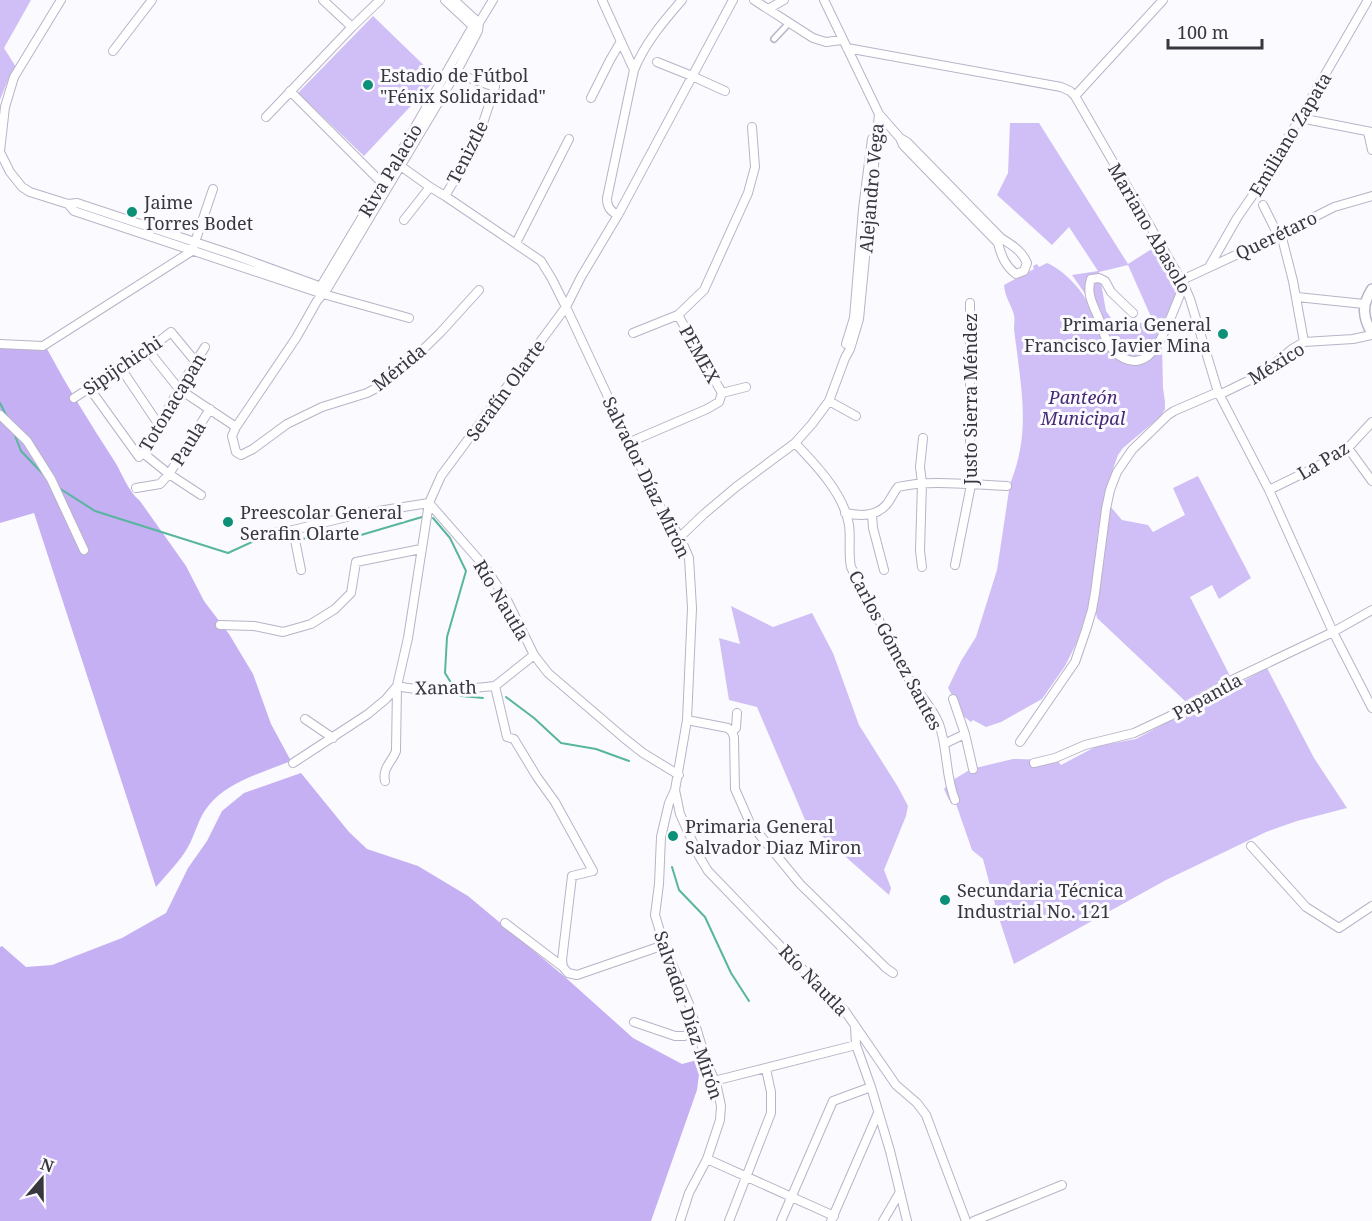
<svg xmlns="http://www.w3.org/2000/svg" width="1372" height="1221" font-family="'Noto Serif',serif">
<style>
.green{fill:#cfbff6;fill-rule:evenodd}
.forest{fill:#c4b0f3}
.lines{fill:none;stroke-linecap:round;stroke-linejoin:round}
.stream{stroke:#58b59e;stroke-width:2}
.pedestrian-casing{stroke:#b8b3c7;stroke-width:8}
.minor-casing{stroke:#b8b3c7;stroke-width:10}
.tertiary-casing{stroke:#b8b3c7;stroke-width:12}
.pedestrian{stroke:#fff;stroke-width:5}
.minor{stroke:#fff;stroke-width:8}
.tertiary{stroke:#fff;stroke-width:9}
.poi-dot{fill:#0d9078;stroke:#fbfaff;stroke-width:2}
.labels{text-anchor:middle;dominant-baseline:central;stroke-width:6;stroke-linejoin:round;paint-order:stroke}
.poi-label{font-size:18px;fill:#38363e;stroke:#fbfaff;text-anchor:start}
.street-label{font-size:18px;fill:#38363e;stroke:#fbfaff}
.park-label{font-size:18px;font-style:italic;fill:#472976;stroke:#fbfaff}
</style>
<rect width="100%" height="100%" fill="#fbfaff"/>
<path class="green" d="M 0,0 L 31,0 L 4,48 L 16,67 L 10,75 L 0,100 Z
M 373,16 L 437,78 L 364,156 L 298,93 Z
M 1010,123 L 1039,123 L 1128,264 L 1158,245 L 1178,278 L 1179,287 L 1154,344 L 1145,354 L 1137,359 L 1128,359 L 1111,346 L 1090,301 L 1072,275 L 1098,271 L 1069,227 L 1052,245 L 997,195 L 1008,173 ZM 1128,265 L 1152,319 L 1129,327 L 1120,327 L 1113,321 L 1106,311 L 1099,272 Z
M 1047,263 C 1065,271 1081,289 1090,306 C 1099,325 1103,358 1127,362 C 1146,366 1150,359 1162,345 L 1163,388 L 1165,402 L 1165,409 L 1161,416 L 1123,448 L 1118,455 L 1114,466 L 1106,492 L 1098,532 L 1092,594 L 1082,627 L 1075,646 L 1065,666 L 1042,699 L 1001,722 L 986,727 L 973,720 L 971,722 L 958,712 L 955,701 L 948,688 L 961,661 L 976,637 L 997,570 L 1010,484 C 1029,437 1023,400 1017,352 C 1016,345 1015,337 1014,329 C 1014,325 1015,320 1014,315 C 1011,304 1005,298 1004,285 L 1034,269 L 1033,266 L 1037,264 L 1039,267 Z
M 1198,476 L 1251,578 L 1219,599 L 1212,585 L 1190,597 L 1230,676 L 1185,701 L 1097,618 L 1095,608 L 1110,506 L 1122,520 L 1148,525 L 1153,532 L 1185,515 L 1173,488 Z
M 731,606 L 773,627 L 812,613 L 833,653 L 859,725 L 898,787 L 908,806 L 906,816 L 884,870 L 891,888 L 889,895 L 806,822 L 757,707 L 729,700 L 719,638 L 740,644 Z
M 1267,668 L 1314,758 L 1347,808 L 1297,821 L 1266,832 L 1166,880 L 1014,964 L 997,912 L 983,859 L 972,850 L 955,801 L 949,800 L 944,789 L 953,780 L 971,769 L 1013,759 L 1057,760 L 1061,765 L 1097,746 L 1136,739 Z"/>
<path class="forest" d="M 0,347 L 47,349 C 68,388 91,425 115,462 C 123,475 128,491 140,501 L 186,566 L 204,601 L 229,634 L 253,674 L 271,724 L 291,761 C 262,773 229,781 209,805 C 198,818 196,833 188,847 C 181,860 165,876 156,887 L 34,513 L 0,523 Z
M 301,773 L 349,832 L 367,849 L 418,866 L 468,896 L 565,977 L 633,1038 L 682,1064 L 701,1059 L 697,1090 L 651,1221 L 0,1221 L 0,947 L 2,946 L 26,967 L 52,965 L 122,938 L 166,913 L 188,868 L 207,841 L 222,811 L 244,793 Z"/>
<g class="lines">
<path class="stream" d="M 0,403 L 7,417
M 14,433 L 21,451 L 45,476
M 59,488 L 95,511 L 228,553 L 263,537
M 433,518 L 450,538 L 466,571 L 447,637 L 445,673 L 453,686
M 302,539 L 311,537 L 361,535 L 422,517
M 456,691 L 461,696 L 483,698
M 506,697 L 534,718 L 561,743 L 596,749 L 629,761
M 672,867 L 679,890 L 705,917 L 731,973 L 749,1001"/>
<g class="pedestrian-casing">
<path id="pedestrian" d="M 774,39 L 789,23"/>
</g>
<g class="minor-casing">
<path id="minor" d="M 323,0 L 352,27
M 445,0 L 477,30
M 454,0 L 479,23
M 602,0 L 634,70
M 754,0 L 813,38 L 826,42 L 842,40
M 824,0 L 879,114 L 900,138 L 907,142 L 1001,238 C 1012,245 1022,251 1027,263 L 1024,271 L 1016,274 C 1005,266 1001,255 998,243 L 903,145 L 900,138
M 768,9 L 784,0
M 847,48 L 1061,87 L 1070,91 L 1075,96 L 1184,285 L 1190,299 L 1218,392 L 1269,490 L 1333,632 L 1372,708
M 113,51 L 152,0
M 657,62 L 692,76 L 725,91
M 290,91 L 385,186
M 1075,96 L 1163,0
M 591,98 L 610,60 L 620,43
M 266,117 L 352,27 L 380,0
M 1300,118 L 1372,132
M 1368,132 L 1372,150
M 0,151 L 5,107 L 14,77 L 61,0
M 0,152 L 10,172 L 22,187 L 30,192 L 68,204 L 77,203 L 231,254 L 327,289
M 395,162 L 430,187 L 445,196 L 541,261 L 552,279 L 566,307 L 653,493 L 662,510 L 680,537 L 689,558 L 692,608 L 687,720 L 675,790 L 669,803 L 661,837 L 659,884 L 655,915 L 664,945 L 689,1004 L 705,1057 L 717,1087 L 721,1106 L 720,1120 L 707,1159 L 689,1193 L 680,1221
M 445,196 L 476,144 L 495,87 L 452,72
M 68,204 L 74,211 L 323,294 L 409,318
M 1263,205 L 1278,235
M 618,215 C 610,211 607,207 607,198 L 634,70 C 645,43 663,22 682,0
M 404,220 L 430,187
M 1281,234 L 1293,281 L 1304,342
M 516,243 L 569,139
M 1209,267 L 1237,218 L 1255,192 L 1300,118 L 1368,0
M 1182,280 L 1281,234 L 1334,207 L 1372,196
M 479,290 L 440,333 L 407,365 L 382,385 L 367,393 L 322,407 L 287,424 L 253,449 L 241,455 L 236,452 L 232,436 L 236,427 L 296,338 L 317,301 L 327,289 L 456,73 L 478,31 L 479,23 L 493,0
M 318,291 L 395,162 L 473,26 L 479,23
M 1297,297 L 1364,304
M 1133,313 L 1111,292 L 1105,281 L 1099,278 L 1091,279 C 1086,293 1093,305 1099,319 C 1102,326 1103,334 1107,341 C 1115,356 1132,368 1148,356 C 1163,344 1176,303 1184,285
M 678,315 L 722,393
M 633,333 L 678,315 L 704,290 L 748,193 L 755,167 L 752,127
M 0,344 L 43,346 L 192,251 L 213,189
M 846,344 L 854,318 L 863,209 L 872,139
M 148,350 L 179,389 L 236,427
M 120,367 L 159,425
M 90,389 L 139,457 L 147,448 L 179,389 L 205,347
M 1219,395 L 1262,374 L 1292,349 L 1304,342 L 1353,339 L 1372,335
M 74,398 L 148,350 L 171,332 L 195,361
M 829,401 L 856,416
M 0,415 L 27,441 L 51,479 L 84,550
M 630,442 L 707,409 L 719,402 L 722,393 L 746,387
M 795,443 C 816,465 844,494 849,525 C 851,539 848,553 851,567 C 859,584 869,600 877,616 C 886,634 893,653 903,670 C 914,689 931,704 939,724 C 948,748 945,776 955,800
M 1348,448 L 1372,481
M 143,453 L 169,474 L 201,495
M 136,488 L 160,484 L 169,474 L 210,409
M 1269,490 L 1316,467 L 1348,448 L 1372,422
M 845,513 C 860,516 876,517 887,504 C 891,499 893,493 898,487 C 931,479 973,485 1007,486
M 872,514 L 873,528 L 884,570
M 293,530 L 301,570
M 266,534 L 293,530 L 359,514 L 429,503 L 485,567 L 508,602 L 534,655 L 548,673 L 624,738 L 643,753 L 679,775
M 680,537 L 704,514 L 736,487 L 795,443 L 812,424 L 829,401 L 845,358 L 850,349 L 859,319 L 879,114
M 955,565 L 971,485 L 970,445 L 970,303
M 922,567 L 920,551 L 922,483 L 920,467 L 923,438
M 220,625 L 254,626 L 283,632 L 311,624 L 335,609 L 351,593 L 356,562 L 421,549
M 534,655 L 495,686 L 507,737 L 514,739 L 537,777 L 555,802 L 593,871 L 572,876 L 562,960 L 563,967
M 953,699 L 965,734 L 973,769
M 305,719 L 333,738
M 687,720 L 728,728 L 732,732
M 732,732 L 734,737 L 735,789 L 750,823 L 800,884 L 886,968 L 893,973
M 732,732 L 736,728 L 737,713
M 1020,742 L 1075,662 L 1086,630 L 1092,610 L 1095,593 L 1106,509 L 1110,490 L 1117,472 L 1132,450 L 1168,415 L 1174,411 L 1218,392
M 944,744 L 965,734
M 293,763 L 368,714 L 386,699 L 397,686 L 408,638 L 429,503 L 441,476 L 566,307 L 581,277 L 618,215 L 733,0
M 1034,763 L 1055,758 L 1085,745 L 1134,733 L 1170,716 L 1234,679 L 1333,632 L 1372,610
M 385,781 C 382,768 392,762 396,751 L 397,686 C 429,693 463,689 495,686
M 675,790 L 680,814 L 699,856 L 708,871 L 815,982 L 845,1011 L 896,1085 L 917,1103 L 926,1115 L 966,1221
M 1251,846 L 1306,907 L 1339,928 L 1372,906
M 505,923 L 563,967 L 568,973 L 577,975 L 664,945
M 634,1022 L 675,1036 L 684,1036 L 697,1031
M 855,1026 L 856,1045 L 871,1087 L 890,1151 L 907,1221
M 714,1081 L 856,1045
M 707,1159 L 834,1216
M 729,1221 L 771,1113 L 771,1092 L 766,1069
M 781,1221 L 833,1101 L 871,1087
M 831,1221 L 878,1113
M 883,1221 L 900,1192
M 974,1221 L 1062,1185"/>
</g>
<g class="tertiary-casing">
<path id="tertiary" d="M 1372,289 C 1361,306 1363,317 1372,334"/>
</g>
<use href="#pedestrian" class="pedestrian"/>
<use href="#minor" class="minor"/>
<use href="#tertiary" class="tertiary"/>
</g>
<g class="poi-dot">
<circle cx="368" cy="85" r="6"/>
<circle cx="132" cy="212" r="6"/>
<circle cx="1223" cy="334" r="6"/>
<circle cx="228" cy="522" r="6"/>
<circle cx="673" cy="836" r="6"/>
<circle cx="945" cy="900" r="6"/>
</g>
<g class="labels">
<g class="poi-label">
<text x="380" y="75">Estadio de Fútbol<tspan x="380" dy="21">"Fénix Solidaridad"</tspan></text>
<text x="144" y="202">Jaime<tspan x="144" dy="21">Torres Bodet</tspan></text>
<text x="1211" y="324" text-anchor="end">Primaria General<tspan x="1211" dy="21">Francisco Javier Mina</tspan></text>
<text x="240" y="512">Preescolar General<tspan x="240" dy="21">Serafin Olarte</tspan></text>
<text x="685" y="826">Primaria General<tspan x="685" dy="21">Salvador Diaz Miron</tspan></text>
<text x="957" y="890">Secundaria Técnica<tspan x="957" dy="21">Industrial No. 121</tspan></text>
</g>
<g class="street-label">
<text transform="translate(1290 134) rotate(-59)">Emiliano Zapata</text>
<text transform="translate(467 152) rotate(-63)">Teniztle</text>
<text transform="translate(390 170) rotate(-59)">Riva Palacio</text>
<text transform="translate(871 188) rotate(-85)">Alejandro Vega</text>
<text transform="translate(1150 228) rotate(60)">Mariano Abasolo</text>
<text transform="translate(1276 235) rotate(-26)">Querétaro</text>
<text transform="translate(700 354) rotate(61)">PEMEX</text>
<text transform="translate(1276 363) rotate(-32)">México</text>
<text transform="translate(122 365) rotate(-34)">Sipijchichi</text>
<text transform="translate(399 367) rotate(-39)">Mérida</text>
<text transform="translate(505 390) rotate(-54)">Serafín Olarte</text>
<text transform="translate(970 399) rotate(-90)">Justo Sierra Méndez</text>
<text transform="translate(172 402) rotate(-59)">Totonacapan</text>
<text transform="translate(188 443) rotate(-58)">Paula</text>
<text transform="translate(1323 460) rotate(-31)">La Paz</text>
<text transform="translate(647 477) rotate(64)">Salvador Díaz Mirón</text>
<text transform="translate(502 600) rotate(59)">Río Nautla</text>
<text transform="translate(896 650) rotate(62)">Carlos Gómez Santes</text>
<text transform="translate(446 687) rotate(-1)">Xanath</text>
<text transform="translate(1207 696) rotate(-29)">Papantla</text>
<text transform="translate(814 980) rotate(46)">Río Nautla</text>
<text transform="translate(689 1015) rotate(71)">Salvador Díaz Mirón</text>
</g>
<g class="park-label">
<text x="1083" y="397">Panteón<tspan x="1083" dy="21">Municipal</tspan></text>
</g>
</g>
<g transform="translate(42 1179) rotate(20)" stroke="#fbfaff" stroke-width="4.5" paint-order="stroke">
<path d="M0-4.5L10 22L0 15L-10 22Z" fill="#38363e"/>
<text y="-9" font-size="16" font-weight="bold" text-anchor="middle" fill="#38363e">N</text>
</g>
<path d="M1168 39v9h94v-9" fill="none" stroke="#38363e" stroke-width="3"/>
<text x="1177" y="39" font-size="18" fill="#38363e" stroke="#fbfaff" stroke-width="4.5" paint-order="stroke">100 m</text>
</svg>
